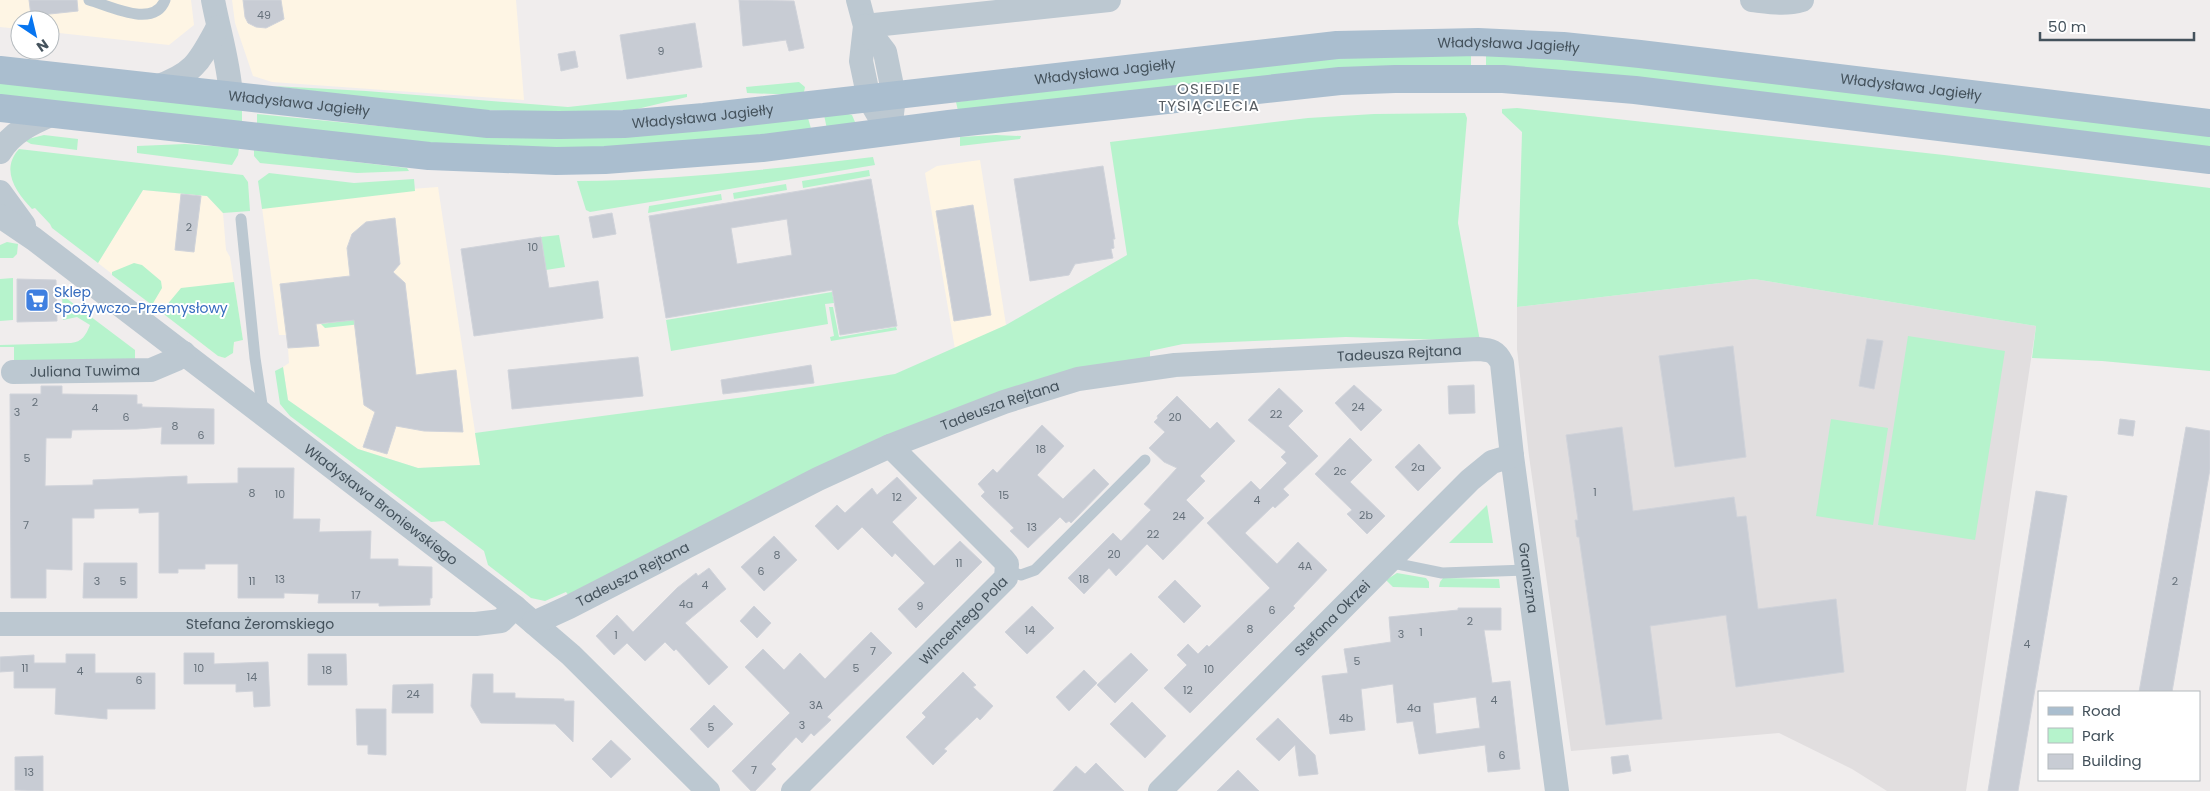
<svg xmlns="http://www.w3.org/2000/svg" width="2210" height="791" font-family="Poppins,sans-serif">
<style>
.commercial{fill:#fef5e4}
.education{fill:#e1dedf}
.green{fill:#b6f3cc}
.building{fill:#c8ccd4;stroke:#d0d3da;fill-rule:evenodd}
.lines{fill:none;stroke-linecap:round;stroke-linejoin:round}
.service{stroke:#bcc8d1;stroke-width:11}
.minor{stroke:#bcc8d1;stroke-width:24}
.primary{stroke:#aabecf;stroke-width:28}
.labels{text-anchor:middle;dominant-baseline:central;stroke-width:4;stroke-linejoin:round;paint-order:stroke}
.number-label{font-size:11px;fill:#65707a}
.street-label{font-size:14px;fill:#44525c;stroke:#fff}
.shop-label{font-size:14px;fill:#366cbe;stroke:#fff;text-anchor:start}
.neighbourhood-label{font-size:15px;letter-spacing:1px;fill:#595e63;stroke:#fff}
</style>
<rect width="100%" height="100%" fill="#f0eded"/>
<path class="commercial" d="M 0,0 L 191,0 L 194,25 L 169,45 L 50,32 L 50,20 L 20,20 L 20,29 L 0,27 Z
M 232,0 L 516,0 L 524,100 L 272,82 L 253,76 L 235,23 Z
M 980,160 L 1006,325 L 955,349 L 925,173 L 937,166 Z
M 438,187 L 480,465 L 418,468 L 358,449 L 288,400 L 283,367 L 289,363 L 288,348 L 286,335 L 279,335 L 261,200 Z
M 143,190 L 207,196 L 223,213 L 226,250 L 230,257 L 243,340 L 234,342 L 234,349 L 230,355 L 225,358 L 218,356 L 98,263 Z"/>
<path class="education" d="M 1754,279 L 2036,326 L 1966,791 L 1887,791 L 1852,769 L 1779,733 L 1571,751 L 1529,456 L 1517,349 L 1517,307 Z"/>
<path class="green" d="M 1471,54 L 1471,66 L 959,115 L 956,102 L 1320,59 Z
M 1486,55 L 1597,60 L 2210,135 L 2210,149 L 1486,70 Z
M 0,81 L 242,110 L 242,124 L 0,96 Z
M 799,82 L 805,87 L 804,92 L 799,95 L 747,93 L 746,87 Z
M 273,86 L 366,91 L 568,107 L 687,94 L 687,97 L 633,110 L 539,112 L 452,109 Z
M 1517,108 L 1944,155 L 2210,188 L 2210,371 L 2102,361 L 2032,358 L 2036,326 L 1754,279 L 1517,307 L 1522,132 L 1502,113 L 1502,109 Z
M 844,113 L 852,115 L 855,122 L 853,127 L 827,129 L 824,115 Z
M 1465,113 L 1467,118 L 1458,223 L 1480,341 L 1346,337 L 1183,344 L 1150,351 L 1150,357 L 1101,366 L 569,596 L 566,592 L 545,601 L 531,598 L 488,565 L 484,551 L 444,521 L 431,522 L 290,416 L 280,404 L 275,371 L 283,367 L 288,400 L 358,449 L 418,468 L 480,465 L 475,433 L 745,397 L 895,374 L 1006,325 L 1127,255 L 1110,142 L 1308,118 L 1374,114 Z
M 257,114 L 419,130 L 808,118 L 812,132 L 566,150 L 418,144 L 257,125 Z
M 44,135 L 78,139 L 77,150 L 31,144 L 24,140 Z
M 996,135 L 1021,136 L 1020,139 L 960,146 L 960,137 Z
M 185,144 L 239,148 L 238,155 L 232,165 L 137,153 L 137,146 Z
M 19,149 L 243,175 L 248,182 L 250,211 L 223,213 L 207,196 L 143,190 L 98,263 L 52,228 L 50,224 L 35,208 L 32,209 C 16,192 0,170 19,149 Z
M 254,150 L 407,168 L 409,171 L 357,173 L 260,163 L 254,156 Z
M 873,157 L 875,165 L 590,212 L 586,210 L 577,181 C 676,180 774,169 873,157 Z
M 869,170 L 870,176 L 803,188 L 802,181 Z
M 269,173 L 354,183 L 414,179 L 415,191 L 262,209 L 258,181 Z
M 786,184 L 787,190 L 734,199 L 733,193 Z
M 721,194 L 722,200 L 648,213 L 649,206 Z
M 559,235 L 565,267 L 546,270 L 541,237 Z
M 7,242 L 18,244 L 17,254 L 13,258 L 0,258 L 0,245 Z
M 134,263 L 142,265 L 161,281 L 162,288 L 152,305 L 112,275 L 112,272 Z
M 13,278 L 13,320 L 0,321 L 0,279 Z
M 234,282 L 243,340 L 234,342 L 233,353 L 225,358 L 218,356 L 161,312 L 181,288 Z
M 832,292 L 834,303 L 825,304 L 828,324 L 671,351 L 666,320 Z
M 62,295 L 135,350 L 135,361 L 14,362 L 14,347 L 0,347 L 0,345 L 71,343 C 82,342 86,335 90,325 L 77,317 L 63,320 Z
M 829,307 L 833,307 L 839,337 L 896,327 L 897,330 L 831,341 L 830,337 L 834,336 Z
M 360,319 L 361,324 L 325,328 L 321,324 Z
M 1908,336 L 2005,351 L 1975,540 L 1878,525 Z
M 1831,419 L 1888,428 L 1873,525 L 1816,516 Z
M 1487,505 L 1493,543 L 1449,543 Z
M 1397,573 L 1426,578 L 1429,582 L 1429,588 L 1393,587 L 1386,580 Z
M 1443,578 L 1499,579 L 1500,588 L 1439,587 L 1440,582 Z"/>
<path class="building" d="M 29,0 L 77,0 L 78,11 L 31,16 Z
M 243,0 L 281,0 L 284,19 L 266,28 L 256,27 L 248,23 L 245,17 Z
M 739,0 L 794,1 L 804,48 L 789,51 L 786,40 L 743,46 Z
M 695,23 L 702,67 L 627,79 L 620,35 Z
M 575,51 L 578,67 L 561,71 L 558,54 Z
M 1103,166 L 1115,239 L 1113,239 L 1114,248 L 1111,249 L 1113,258 L 1075,264 L 1069,275 L 1030,281 L 1014,179 Z
M 871,179 L 897,326 L 840,335 L 832,290 L 666,318 L 649,216 ZM 787,219 L 792,255 L 737,264 L 731,228 Z
M 181,194 L 201,196 L 194,252 L 175,250 Z
M 973,205 L 991,315 L 954,321 L 936,211 Z
M 612,213 L 616,234 L 593,238 L 589,217 Z
M 395,218 L 400,264 L 393,272 L 405,283 L 416,375 L 456,370 L 463,432 L 424,431 L 396,426 L 387,454 L 363,447 L 375,412 L 364,405 L 354,320 L 316,324 L 319,346 L 288,348 L 280,284 L 350,276 L 347,248 L 352,234 L 366,222 Z
M 541,237 L 549,288 L 598,281 L 603,318 L 474,336 L 461,249 Z
M 17,279 L 56,280 L 57,321 L 17,322 Z
M 1867,339 L 1883,341 L 1874,389 L 1859,386 Z
M 1733,346 L 1746,457 L 1675,467 L 1659,356 Z
M 638,357 L 643,396 L 512,409 L 508,370 Z
M 811,365 L 814,383 L 723,394 L 721,380 Z
M 1354,385 L 1382,410 L 1361,431 L 1335,403 Z
M 1474,385 L 1475,413 L 1449,414 L 1448,386 Z
M 41,386 L 62,386 L 62,394 L 137,395 L 137,404 L 142,404 L 142,407 L 214,409 L 214,444 L 161,444 L 162,427 L 137,429 L 72,430 L 71,438 L 46,438 L 45,486 L 93,485 L 93,480 L 187,476 L 187,484 L 238,483 L 238,468 L 294,468 L 293,519 L 320,519 L 319,532 L 371,531 L 370,559 L 398,559 L 398,566 L 432,567 L 432,598 L 430,598 L 430,605 L 379,606 L 379,603 L 318,603 L 319,594 L 284,593 L 284,598 L 238,598 L 238,564 L 205,564 L 205,569 L 178,569 L 178,573 L 159,573 L 159,512 L 139,513 L 139,508 L 94,509 L 94,518 L 72,518 L 72,570 L 46,569 L 46,598 L 11,598 L 10,394 L 41,394 Z
M 1279,388 L 1303,411 L 1288,426 L 1318,456 L 1283,489 L 1289,495 L 1275,508 L 1273,506 L 1245,533 L 1277,564 L 1298,542 L 1327,570 L 1293,606 L 1295,608 L 1190,713 L 1164,688 L 1187,665 L 1177,655 L 1188,644 L 1198,654 L 1207,645 L 1209,647 L 1270,588 L 1207,523 L 1251,481 L 1260,490 L 1287,463 L 1281,457 L 1286,452 L 1248,420 Z
M 1177,396 L 1210,429 L 1217,422 L 1235,441 L 1200,476 L 1205,481 L 1186,500 L 1204,518 L 1163,560 L 1147,544 L 1116,576 L 1109,568 L 1084,594 L 1068,578 L 1113,533 L 1121,541 L 1151,510 L 1144,504 L 1177,468 L 1164,462 L 1149,448 L 1165,432 L 1154,422 L 1158,418 L 1157,416 Z
M 2120,419 L 2135,421 L 2133,436 L 2118,434 Z
M 1042,425 L 1064,446 L 1037,475 L 1063,499 L 1094,469 L 1109,484 L 1071,523 L 1069,521 L 1066,523 L 1060,517 L 1028,548 L 1010,531 L 1014,528 L 981,496 L 985,492 L 978,484 L 993,469 L 997,473 Z
M 1622,427 L 1633,511 L 1734,497 L 1737,517 L 1746,516 L 1758,609 L 1836,599 L 1844,672 L 1736,687 L 1726,615 L 1650,626 L 1662,719 L 1606,725 L 1579,537 L 1577,537 L 1575,520 L 1578,520 L 1566,435 Z
M 2186,427 L 2210,431 L 2210,469 L 2172,692 L 2139,692 Z
M 1350,438 L 1372,460 L 1350,482 L 1385,516 L 1367,534 L 1347,514 L 1352,510 L 1315,474 Z
M 1419,444 L 1441,468 L 1418,491 L 1395,467 Z
M 897,477 L 917,498 L 892,522 L 934,566 L 960,541 L 982,562 L 916,628 L 898,609 L 925,583 L 895,553 L 892,557 L 862,527 L 838,550 L 815,526 L 837,505 L 845,513 L 872,488 L 877,495 Z
M 2036,491 L 2067,496 L 2018,791 L 1988,791 Z
M 774,536 L 797,560 L 764,591 L 741,567 Z
M 84,563 L 137,563 L 137,598 L 83,598 Z
M 709,568 L 726,589 L 685,623 L 728,667 L 709,685 L 676,649 L 674,651 L 665,642 L 645,661 L 627,643 L 614,655 L 596,636 L 617,615 L 633,632 L 677,588 L 696,573 L 698,576 Z
M 1175,580 L 1201,606 L 1184,623 L 1158,597 Z
M 754,606 L 771,623 L 757,638 L 740,621 Z
M 1032,606 L 1054,628 L 1027,654 L 1005,632 Z
M 1458,608 L 1501,608 L 1501,630 L 1484,630 L 1492,683 L 1510,681 L 1520,769 L 1488,772 L 1485,745 L 1419,754 L 1413,721 L 1397,723 L 1393,684 L 1361,689 L 1365,730 L 1330,734 L 1322,676 L 1348,673 L 1344,649 L 1391,642 L 1389,617 L 1458,610 ZM 1476,697 L 1480,728 L 1436,734 L 1433,703 Z
M 871,632 L 892,653 L 827,717 L 831,720 L 814,736 L 811,733 L 802,743 L 796,737 L 771,764 L 776,769 L 755,791 L 751,791 L 732,771 L 790,713 L 745,667 L 763,649 L 784,670 L 800,653 L 825,679 Z
M 184,653 L 214,653 L 214,664 L 268,662 L 270,706 L 254,707 L 253,691 L 236,692 L 236,684 L 184,684 Z
M 1131,653 L 1148,670 L 1115,703 L 1097,685 Z
M 66,654 L 95,654 L 95,673 L 155,673 L 155,709 L 107,709 L 107,719 L 55,714 L 56,688 L 14,688 L 14,671 L 0,672 L 0,657 L 34,655 L 34,663 L 66,663 Z
M 308,654 L 346,654 L 347,685 L 308,685 Z
M 1084,670 L 1097,683 L 1069,711 L 1056,697 Z
M 963,672 L 976,685 L 973,687 L 993,706 L 980,720 L 977,717 L 944,749 L 947,751 L 933,765 L 906,737 L 926,717 L 922,713 Z
M 473,674 L 493,674 L 493,693 L 515,693 L 515,698 L 564,699 L 564,701 L 574,701 L 573,742 L 555,724 L 481,723 L 471,706 Z
M 433,684 L 433,713 L 392,713 L 393,685 Z
M 1132,702 L 1166,736 L 1145,758 L 1110,724 Z
M 714,705 L 733,724 L 708,748 L 690,729 Z
M 356,709 L 386,709 L 386,755 L 368,754 L 368,745 L 357,745 Z
M 1278,718 L 1315,755 L 1318,774 L 1299,776 L 1295,745 L 1279,761 L 1256,739 Z
M 611,740 L 631,759 L 611,778 L 592,759 Z
M 1628,755 L 1631,771 L 1613,774 L 1611,757 Z
M 43,756 L 43,791 L 15,790 L 15,757 Z
M 1096,763 L 1124,791 L 1053,791 L 1076,766 L 1085,774 Z
M 1238,770 L 1259,791 L 1217,791 Z"/>
<g class="lines">
<path class="service" d="M 89,0 C 110,6 154,29 165,0
M 241,219 L 255,358 L 263,411
M 1388,562 L 1442,573 L 1527,570
M 1007,571 L 1021,575 L 1035,570 L 1145,460"/>
<g class="minor">
<path d="M 213,0 C 219,32 229,63 231,96"/>
<path d="M 858,0 L 865,26 L 861,61 L 869,99 L 889,133"/>
<path d="M 1752,0 C 1769,2 1785,5 1802,0"/>
<path d="M 865,26 L 1109,0"/>
<path d="M 865,26 L 885,52 L 894,96 L 892,114"/>
<path d="M 156,87 C 195,73 199,62 218,27"/>
<path d="M 0,152 C 12,132 32,123 53,114"/>
<path d="M 0,192 L 24,225"/>
<path id="s1" d="M 0,216 L 34,239 L 515,607 L 571,655 L 708,791"/>
<path id="s2" d="M 13,372 L 151,370 L 177,359 L 184,353"/>
<path id="s3" d="M 534,623 L 569,607 L 818,479 L 890,446 L 1004,402 L 1078,379 L 1175,365 L 1478,349 C 1491,350 1496,351 1502,363 L 1512,456 L 1557,791"/>
<path id="s4" d="M 0,624 L 476,624 L 501,621 L 515,607"/>
<path id="s5" d="M 793,791 L 1006,578 L 1007,564 L 1003,559 L 890,446"/>
<path id="s6" d="M 1160,791 L 1470,480 L 1492,462 L 1512,456"/>
</g>
<g class="primary">
<path id="s7" d="M 0,70 L 488,124 L 559,125 L 624,124 L 704,117 L 1337,45 L 1478,42 L 1563,46 L 1640,54 L 2210,123"/>
<path d="M 0,108 L 429,156 L 556,161 L 605,160 L 762,148 L 949,124 L 1340,81 L 1395,79 L 1503,79 L 1635,90 L 2210,160"/>
</g>
</g>
<defs>
<g id="supermarket-square" transform="scale(1.25)"><rect x="-9" y="-9" width="18" height="18" rx="4" fill="#3f7fe0" stroke="#fff"/><path d="M-6-5.5h2.5l.6 2H6L4.5 2H-2.5L-4.4-4H-6ZM-1.5 3.2a1.3 1.3 0 1 0 .1 0ZM3 3.2a1.3 1.3 0 1 0 .1 0Z" fill="#fff"/></g>
</defs>
<g fill-rule="evenodd">
<use href="#supermarket-square" x="37" y="300"/>
</g>
<g class="labels">
<g class="number-label">
<text x="264" y="15">49</text>
<text x="661" y="51">9</text>
<text x="189" y="227">2</text>
<text x="533" y="247">10</text>
<text x="35" y="402">2</text>
<text x="1358" y="407">24</text>
<text x="95" y="408">4</text>
<text x="17" y="412">3</text>
<text x="1276" y="414">22</text>
<text x="126" y="417">6</text>
<text x="1175" y="417">20</text>
<text x="175" y="426">8</text>
<text x="201" y="435">6</text>
<text x="1041" y="449">18</text>
<text x="27" y="458">5</text>
<text x="1418" y="467">2a</text>
<text x="1340" y="471">2c</text>
<text x="1595" y="492">1</text>
<text x="252" y="493">8</text>
<text x="280" y="494">10</text>
<text x="1004" y="495">15</text>
<text x="897" y="497">12</text>
<text x="1257" y="500">4</text>
<text x="1366" y="515">2b</text>
<text x="1179" y="516">24</text>
<text x="26" y="525">7</text>
<text x="1032" y="527">13</text>
<text x="1153" y="534">22</text>
<text x="1114" y="554">20</text>
<text x="777" y="555">8</text>
<text x="959" y="563">11</text>
<text x="1305" y="566">4A</text>
<text x="761" y="571">6</text>
<text x="280" y="579">13</text>
<text x="1084" y="579">18</text>
<text x="97" y="581">3</text>
<text x="123" y="581">5</text>
<text x="252" y="581">11</text>
<text x="2175" y="581">2</text>
<text x="705" y="585">4</text>
<text x="356" y="595">17</text>
<text x="686" y="604">4a</text>
<text x="920" y="606">9</text>
<text x="1272" y="610">6</text>
<text x="1470" y="621">2</text>
<text x="1250" y="629">8</text>
<text x="1030" y="630">14</text>
<text x="1421" y="632">1</text>
<text x="1401" y="634">3</text>
<text x="616" y="635">1</text>
<text x="2027" y="644">4</text>
<text x="873" y="651">7</text>
<text x="1357" y="661">5</text>
<text x="25" y="668">11</text>
<text x="199" y="668">10</text>
<text x="856" y="668">5</text>
<text x="1209" y="669">10</text>
<text x="327" y="670">18</text>
<text x="80" y="671">4</text>
<text x="252" y="677">14</text>
<text x="139" y="680">6</text>
<text x="1188" y="690">12</text>
<text x="413" y="694">24</text>
<text x="1494" y="700">4</text>
<text x="816" y="705">3A</text>
<text x="1414" y="708">4a</text>
<text x="1346" y="718">4b</text>
<text x="802" y="725">3</text>
<text x="711" y="727">5</text>
<text x="1502" y="755">6</text>
<text x="754" y="770">7</text>
<text x="29" y="772">13</text>
</g>
<g class="street-label">
<text stroke="none"><textPath href="#s7" startOffset="1516">Władysława Jagiełły</textPath></text>
<text stroke="none"><textPath href="#s7" startOffset="1111">Władysława Jagiełły</textPath></text>
<text stroke="none"><textPath href="#s7" startOffset="1921">Władysława Jagiełły</textPath></text>
<text stroke="none"><textPath href="#s7" startOffset="301">Władysława Jagiełły</textPath></text>
<text stroke="none"><textPath href="#s7" startOffset="706">Władysława Jagiełły</textPath></text>
<text stroke="none"><textPath href="#s3" startOffset="920">Tadeusza Rejtana</textPath></text>
<text stroke="none"><textPath href="#s2" startOffset="72">Juliana Tuwima</textPath></text>
<text stroke="none"><textPath href="#s3" startOffset="515">Tadeusza Rejtana</textPath></text>
<text stroke="none"><textPath href="#s1" startOffset="478">Władysława Broniewskiego</textPath></text>
<text stroke="none"><textPath href="#s3" startOffset="110">Tadeusza Rejtana</textPath></text>
<text stroke="none"><textPath href="#s3" startOffset="1245">Graniczna</textPath></text>
<text stroke="none"><textPath href="#s6" startOffset="244">Stefana Okrzei</textPath></text>
<text stroke="none"><textPath href="#s5" startOffset="241">Wincentego Pola</textPath></text>
<text stroke="none"><textPath href="#s4" startOffset="260">Stefana Żeromskiego</textPath></text>
</g>
<g class="shop-label">
<text x="54" y="292">Sklep<tspan x="54" dy="16">Spożywczo-Przemysłowy</tspan></text>
</g>
<g class="neighbourhood-label">
<text x="1209" y="88">OSIEDLE<tspan x="1209" dy="17">TYSIĄCLECIA</tspan></text>
</g>
</g>
<rect x="2038" y="691" width="162" height="90" fill="#ffffff" stroke="#b4babe"/>
<rect x="2048" y="707" width="25" height="8" fill="#aabecf" stroke="#b4babe"/>
<text x="2082" y="716" font-size="15" fill="#44525c">Road</text>
<rect x="2048" y="728" width="25" height="15" fill="#b6f3cc" stroke="#b4babe"/>
<text x="2082" y="741" font-size="15" fill="#44525c">Park</text>
<rect x="2048" y="754" width="25" height="15" fill="#c8ccd4" stroke="#b4babe"/>
<text x="2082" y="766" font-size="15" fill="#44525c">Building</text>
<g transform="translate(35 35) rotate(145)"><circle r="24" fill="#ffffff" stroke="#b4babe"/>
<path d="M0-4L9 19L0 12L-9 19Z" fill="#0775f0"/>
<text y="-8" font-size="14" font-weight="bold" text-anchor="middle" fill="#44525c">N</text>
</g>
<path d="M2040 32v8h154v-8" fill="none" stroke="#44525c" stroke-width="2.5"/>
<text x="2048" y="32" font-size="15" fill="#44525c" stroke="#ffffff" stroke-width="4" paint-order="stroke">50 m</text>
</svg>
